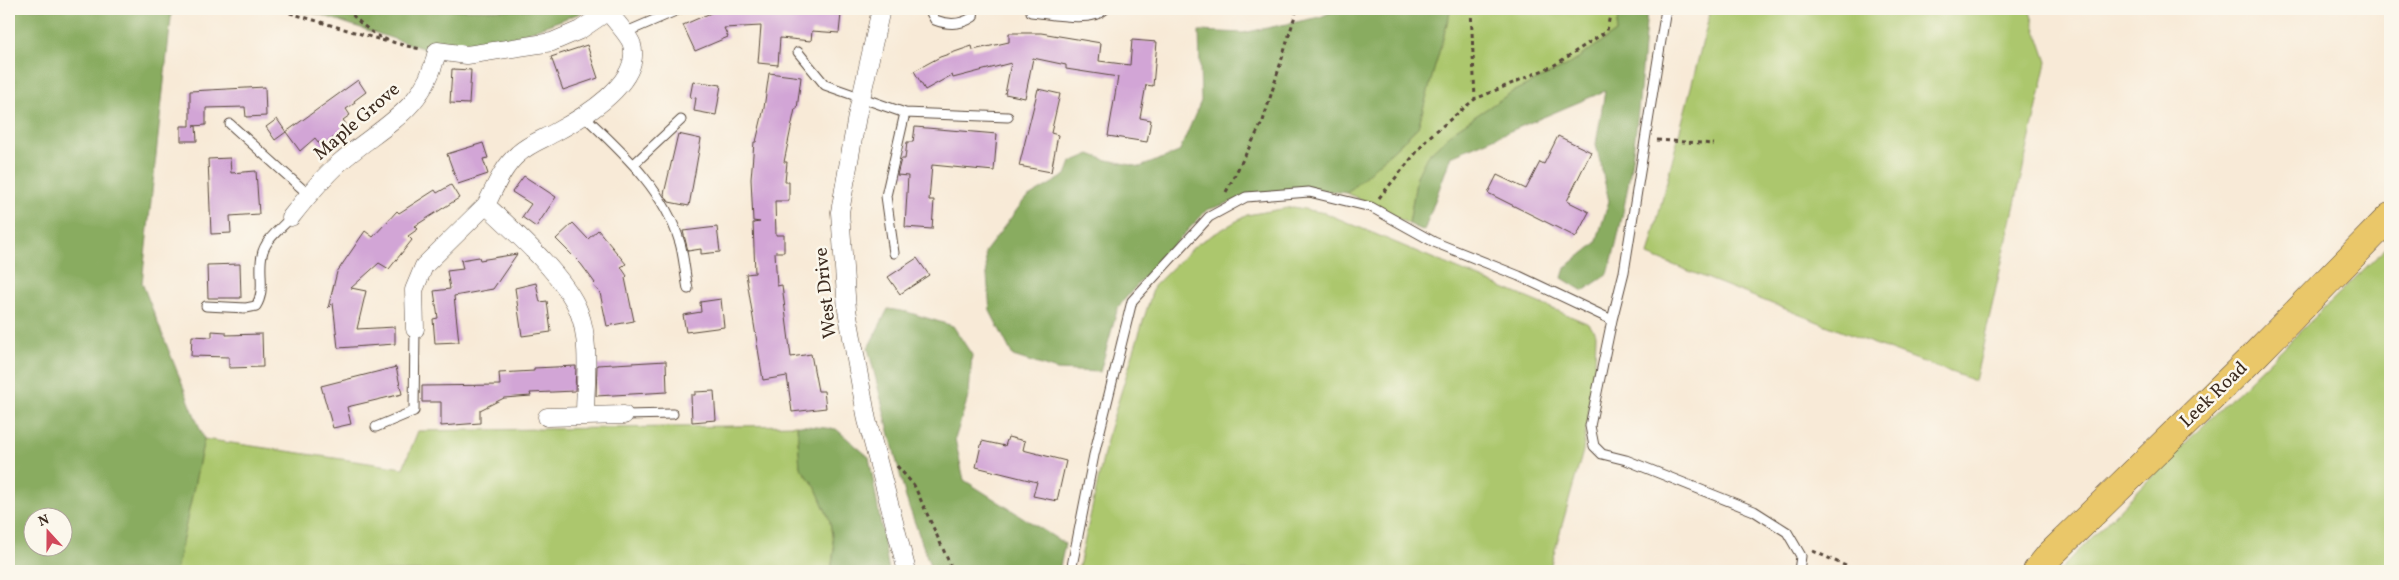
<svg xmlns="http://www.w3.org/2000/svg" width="2399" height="580" font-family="Vollkorn,serif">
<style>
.green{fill:#acc76d;stroke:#747846}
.forest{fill:#89ac60;stroke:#626b3f;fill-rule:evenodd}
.building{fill:#d2a5d6}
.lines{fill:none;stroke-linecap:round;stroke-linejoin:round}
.service-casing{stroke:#57473a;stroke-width:11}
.minor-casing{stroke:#57473a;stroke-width:19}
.trunk-casing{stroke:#57473a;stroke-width:29}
.path{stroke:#57473a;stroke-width:3;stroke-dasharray:4 4;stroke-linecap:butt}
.service{stroke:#fff;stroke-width:9}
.minor{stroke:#fff;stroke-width:18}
.trunk{stroke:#eac769;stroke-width:28}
.labels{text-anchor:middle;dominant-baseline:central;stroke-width:5;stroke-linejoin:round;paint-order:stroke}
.street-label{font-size:19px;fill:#3b2a1e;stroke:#fbf7ec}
</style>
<rect width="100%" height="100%" fill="#fbf7ec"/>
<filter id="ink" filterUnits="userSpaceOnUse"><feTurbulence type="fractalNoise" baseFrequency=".02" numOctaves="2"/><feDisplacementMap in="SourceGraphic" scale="10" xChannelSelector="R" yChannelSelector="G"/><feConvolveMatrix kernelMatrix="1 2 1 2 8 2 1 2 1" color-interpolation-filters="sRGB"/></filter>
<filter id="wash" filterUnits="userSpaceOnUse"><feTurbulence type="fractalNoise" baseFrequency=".0096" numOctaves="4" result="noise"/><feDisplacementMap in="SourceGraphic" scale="20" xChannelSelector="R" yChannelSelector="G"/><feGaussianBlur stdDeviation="1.12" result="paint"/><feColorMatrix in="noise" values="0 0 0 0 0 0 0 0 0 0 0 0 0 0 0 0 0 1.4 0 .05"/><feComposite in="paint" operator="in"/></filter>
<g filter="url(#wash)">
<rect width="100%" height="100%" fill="#f8ead7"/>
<path class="green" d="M 1451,9 L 1619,9 L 1616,32 L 1568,65 L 1512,92 L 1456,129 L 1417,176 L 1409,224 L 1347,193 L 1418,127 Z
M 1711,9 L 2029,9 L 2047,62 L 1975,381 L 1869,342 L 1648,255 Z
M 1293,207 L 1325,213 L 1589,324 L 1596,334 L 1595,364 L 1583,451 L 1549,571 L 1078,571 L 1109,431 L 1154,286 L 1197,244 L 1247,215 Z
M 2390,244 L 2390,571 L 2059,571 L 2171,457 Z
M 797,425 L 800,467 L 815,486 L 830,521 L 834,550 L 831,571 L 176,571 L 204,439 L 403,468 L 418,431 Z"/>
<path class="forest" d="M 9,9 L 172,9 L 142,283 L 204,439 L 176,571 L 9,571 ZM 32,518 L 62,518 L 62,548 L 32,548 Z
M 266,9 L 510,10 L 591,9 L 467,55 L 431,51 L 318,14 Z
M 1338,9 L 1451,9 L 1418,127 L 1347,193 L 1301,188 L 1253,195 L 1207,210 L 1151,269 L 1118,307 L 1100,372 L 1057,370 L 1013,356 L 990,311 L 985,252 L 1025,199 L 1066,175 L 1071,162 L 1090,154 L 1103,159 L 1140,167 L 1179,152 L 1201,101 L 1199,31 L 1243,33 L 1320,17 Z
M 1619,9 L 1647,9 C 1640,97 1633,189 1608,274 L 1583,291 L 1562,278 L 1565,268 L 1596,243 L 1609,201 L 1596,144 L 1605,91 L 1451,156 L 1424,231 L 1409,224 L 1417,176 L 1427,156 L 1456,129 L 1512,92 L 1568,65 L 1616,32 Z
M 888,309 L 907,312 L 953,326 L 972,355 L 969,394 L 955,439 L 964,480 L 1065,544 L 1059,571 L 932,571 L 906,498 L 868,348 Z
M 797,425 L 836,429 L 869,457 L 889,571 L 831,571 L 834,550 L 830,521 L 815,486 L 800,467 Z"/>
<g id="blocks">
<path class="building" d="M 720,9 L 791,9 L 841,14 L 839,33 L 812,31 L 811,41 L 780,38 L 778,65 L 758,63 L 761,26 L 724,28 L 728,37 L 695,51 L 683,25 Z
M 1009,33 L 1041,33 L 1101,43 L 1099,61 L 1130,65 L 1132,40 L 1157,42 L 1153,86 L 1146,85 L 1140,118 L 1151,120 L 1147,142 L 1108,136 L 1118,77 L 1066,69 L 1066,65 L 1033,58 L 1025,98 L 1005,94 L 1011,63 L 953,78 L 952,75 L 925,90 L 914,71 L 940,57 L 972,46 L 973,50 L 1009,42 Z
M 587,45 L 598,78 L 563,90 L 551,57 Z
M 452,69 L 471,70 L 469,104 L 450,103 Z
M 769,73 L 801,77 L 797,109 L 795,109 L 784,162 L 787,162 L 785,182 L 789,182 L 789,201 L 775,201 L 776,235 L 784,235 L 784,252 L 775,252 L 777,286 L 782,285 L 791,357 L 811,354 L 818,391 L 824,391 L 826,408 L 792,412 L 787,376 L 763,380 L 746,274 L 755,273 L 753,223 L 760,222 L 753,221 L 751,179 L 754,142 L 756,142 L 764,108 Z
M 358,80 L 366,92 L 354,101 L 355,103 L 346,109 L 350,115 L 343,120 L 348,126 L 322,147 L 315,138 L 300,151 L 286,132 Z
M 693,81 L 721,85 L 716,115 L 694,111 L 696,98 L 690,97 Z
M 265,87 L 266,116 L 246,117 L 245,107 L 206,108 L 206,125 L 193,126 L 196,126 L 197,141 L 181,141 L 181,126 L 190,126 L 190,91 Z
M 1038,89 L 1060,94 L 1051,133 L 1058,135 L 1051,172 L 1019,166 Z
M 277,119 L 286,132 L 275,140 L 266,127 Z
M 915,127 L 997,134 L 994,171 L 932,165 L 929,200 L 934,200 L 932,229 L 905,227 L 908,176 L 897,175 L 901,159 L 905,159 L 907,142 L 913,142 Z
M 678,134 L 701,139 L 689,206 L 669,202 L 664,194 Z
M 1558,136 L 1591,152 L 1567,201 L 1589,212 L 1576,237 L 1488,193 L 1497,175 L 1526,189 L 1540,162 L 1544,164 Z
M 483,143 L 488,158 L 483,159 L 488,174 L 458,184 L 447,154 Z
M 230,158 L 231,173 L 256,171 L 259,214 L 230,216 L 231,233 L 211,234 L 208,159 Z
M 524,176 L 556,197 L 536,227 L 522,217 L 531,204 L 512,192 Z
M 451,185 L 459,198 L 415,226 L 418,229 L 408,236 L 412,240 L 389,269 L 379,263 L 351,288 L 366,291 L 357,329 L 395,327 L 395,344 L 338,348 L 333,303 L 328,308 L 337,272 L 365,231 L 373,237 L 397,211 L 399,213 L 435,190 L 437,193 Z
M 573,223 L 588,239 L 598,230 L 626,264 L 621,267 L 627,276 L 625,278 L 634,321 L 607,326 L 600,293 L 593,285 L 595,283 L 581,264 L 556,239 Z
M 717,227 L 720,252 L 701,254 L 701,249 L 688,251 L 683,231 Z
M 517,254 L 493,289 L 454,296 L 459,342 L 435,343 L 433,319 L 438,318 L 434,291 L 450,289 L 447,271 L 463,269 L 461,260 L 479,257 L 480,260 Z
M 917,258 L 929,275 L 900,294 L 888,277 Z
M 240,264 L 241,298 L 208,298 L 207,265 Z
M 536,283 L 540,302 L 547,301 L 551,332 L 522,336 L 515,288 Z
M 721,299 L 724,327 L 686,332 L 683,315 L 701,312 L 700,302 Z
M 212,331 L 226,332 L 226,335 L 262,334 L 263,367 L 229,368 L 229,357 L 191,356 L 192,336 L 212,337 Z
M 666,361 L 667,392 L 596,396 L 597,365 Z
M 576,366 L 575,391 L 530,393 L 531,396 L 504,398 L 480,410 L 480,423 L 441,426 L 441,402 L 422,402 L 422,386 L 500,385 L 499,373 L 534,371 L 534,368 Z
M 396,367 L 402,394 L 347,407 L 351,424 L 333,428 L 321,386 Z
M 714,391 L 716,420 L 692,422 L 691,395 L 695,395 L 695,392 Z
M 1008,437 L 1025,441 L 1023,450 L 1066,461 L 1057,501 L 1033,496 L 1037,482 L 976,467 L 982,441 L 1005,446 Z"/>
</g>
</g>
<g filter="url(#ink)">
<use href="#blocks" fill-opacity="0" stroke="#57473a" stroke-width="1"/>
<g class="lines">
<g class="service-casing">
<path id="service" d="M 929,9 L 935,20 C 948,25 961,25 973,17 L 974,9
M 1031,12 C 1051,14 1091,23 1105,9
M 624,33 L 680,9
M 798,52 L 825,85 L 905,113 L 1008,117
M 583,115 C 622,152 664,189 680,243 C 684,257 685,274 688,289
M 230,124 L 308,194
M 634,164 L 681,120
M 894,253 L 886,196 L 905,113
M 206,306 L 246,308 L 256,306 C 266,291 258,271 262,255 C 265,239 281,229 291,217
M 1612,320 L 1590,426 L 1594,446 L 1602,454 L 1626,460 L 1754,511 L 1787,532 L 1801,556 L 1799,571
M 624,415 L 673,414
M 376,427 L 414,411 L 415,329
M 1071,571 L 1094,455 L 1132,301 L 1209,217 L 1246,197 L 1309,192 L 1371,207 L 1434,242 L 1519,276 L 1612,320 L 1624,272 L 1666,9"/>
</g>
<g class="minor-casing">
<path id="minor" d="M 881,9 L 857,116 L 840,212 L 847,310 L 867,420 L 907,571
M 291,217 C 306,198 321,179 339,163 C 381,126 425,111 437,51 L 467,55 L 552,42 L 580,30 L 611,9
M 415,329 L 414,290 L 424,266 L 486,205
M 585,416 C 585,384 591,343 579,312 C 566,277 514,231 486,205 C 495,187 503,167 518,154 C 529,144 541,140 554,133 C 582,118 642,83 632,45 C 630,36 613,19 608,11
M 547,417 L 624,415"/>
</g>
<g class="trunk-casing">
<path id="trunk" d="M 2037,571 L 2050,555 L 2255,355 L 2390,217"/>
</g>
<path class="path" d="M 283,9 L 290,13 L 388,42
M 347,9 C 372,37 386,42 421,49
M 1471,9 L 1475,99
M 1657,140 L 1714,144
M 1226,192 L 1263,121 L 1297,9
M 1379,198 L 1429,137 L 1475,99 L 1553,66 L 1607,31 L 1611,9
M 897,466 L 914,485 L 953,571
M 1813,551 L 1857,571"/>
<use href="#service" class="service"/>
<use href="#minor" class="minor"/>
<use href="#trunk" class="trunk"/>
</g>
</g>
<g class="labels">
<g class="street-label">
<text transform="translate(357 122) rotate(-41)">Maple Grove</text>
<text transform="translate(826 293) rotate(-96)">West Drive</text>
<text transform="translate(2214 395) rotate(-44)">Leek Road</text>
</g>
</g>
<rect width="2399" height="580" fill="none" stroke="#fbf7ec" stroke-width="30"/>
<g transform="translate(48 532) rotate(339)"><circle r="24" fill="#fbf7ec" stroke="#aea59a"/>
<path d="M0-4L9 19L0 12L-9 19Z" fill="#d1495b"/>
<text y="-8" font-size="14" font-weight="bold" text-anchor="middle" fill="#3b2a1e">N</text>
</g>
</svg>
